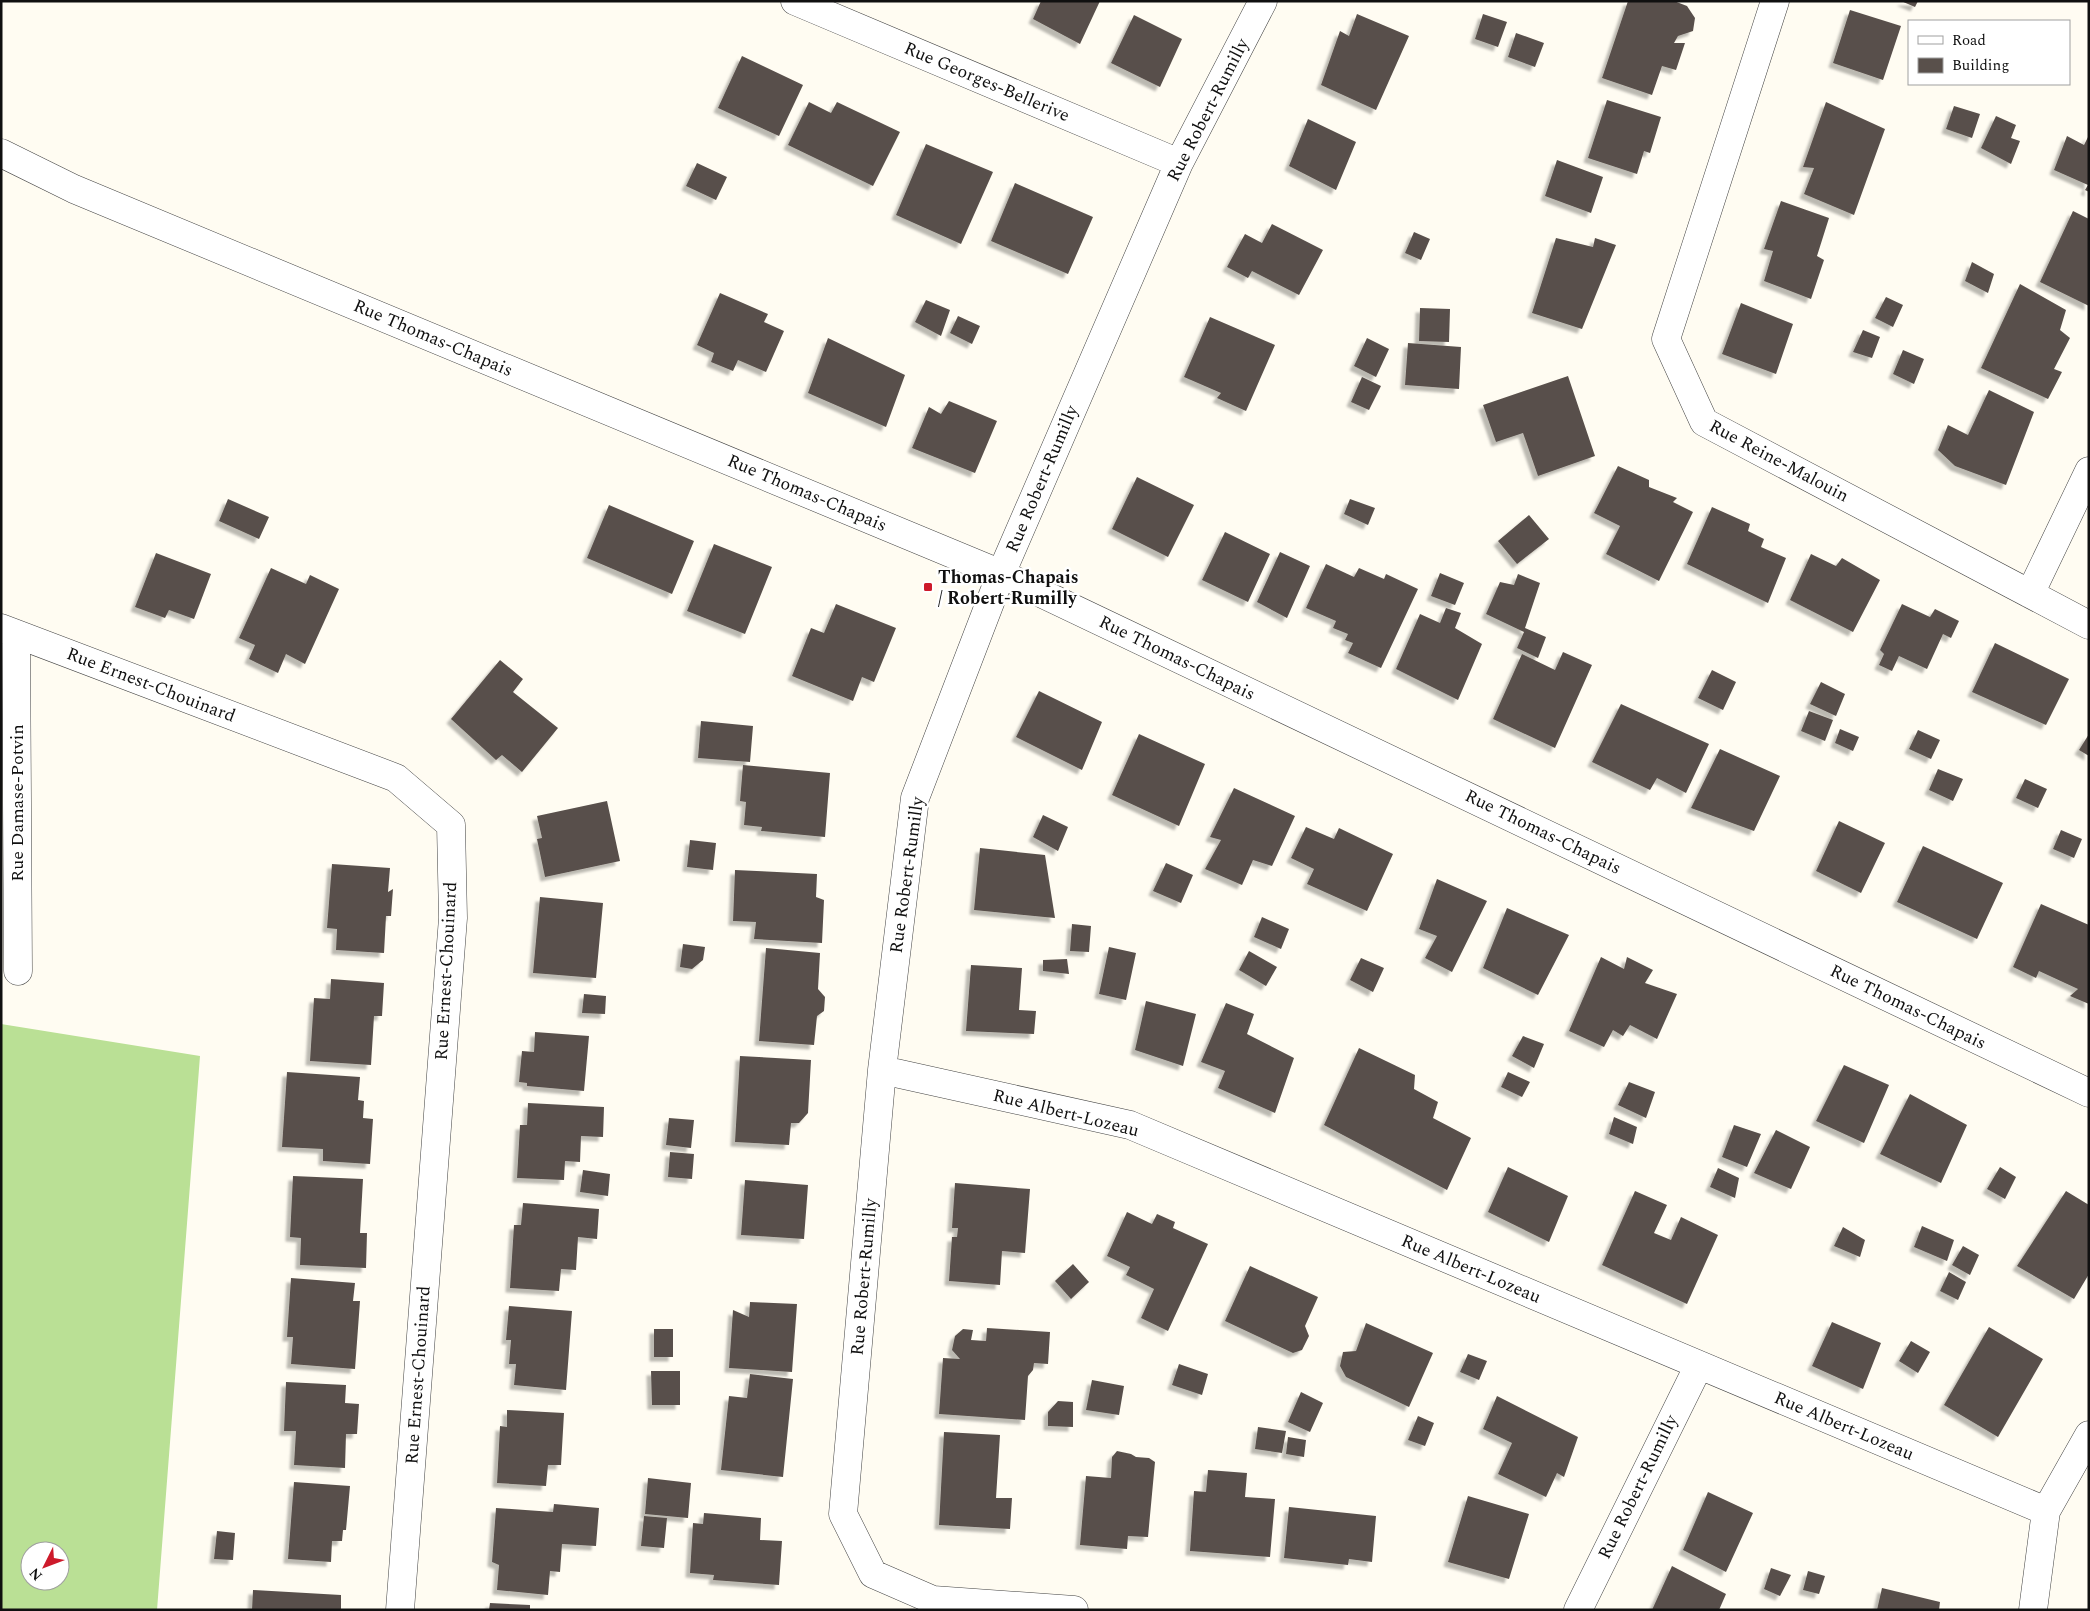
<svg xmlns="http://www.w3.org/2000/svg" width="2090" height="1611" font-family="Spectral,serif">
<style>
.forest{fill:#bae095;fill-rule:evenodd}
.building{fill:#59504b;filter:url(#shadow)}
.lines{fill:none;stroke-linecap:round;stroke-linejoin:round}
.minor-casing{stroke:#434343;stroke-width:29}
.minor{stroke:#fff;stroke-width:28}
.poi-dot{fill:#cd1a2b;stroke:#fff;stroke-width:2}
.labels{text-anchor:middle;dominant-baseline:central;stroke-width:5;stroke-linejoin:round;paint-order:stroke}
.street-label{font-size:18px;fill:#101010;stroke:#fff}
.poi-label{font-size:18px;font-weight:bold;fill:#101010;stroke:#fff;text-anchor:start}
</style>
<defs>
<filter id="shadow"><feDropShadow dx="-4.5" dy="4.5" stdDeviation="1" flood-color="#0004"/></filter>
</defs>
<rect width="100%" height="100%" fill="#fffcf2"/>
<path class="forest" d="M 1,1024 L 200,1056 L 157,1610 L 1,1610 ZM 30,1551 L 60,1551 L 60,1581 L 30,1581 Z"/>
<path class="building" d="M 1041,1 L 1100,1 L 1080,44 L 1033,19 Z
M 1628,1 L 1674,1 L 1687,6 L 1695,18 L 1693,31 L 1678,36 L 1674,43 L 1685,43 L 1676,70 L 1662,66 L 1652,95 L 1602,78 Z
M 1901,1 L 1918,1 L 1915,7 Z
M 1850,10 L 1901,26 L 1883,80 L 1833,63 Z
M 1357,14 L 1409,36 L 1376,110 L 1321,85 L 1340,31 L 1349,36 Z
M 1483,14 L 1507,22 L 1498,47 L 1475,39 Z
M 1134,15 L 1182,39 L 1160,87 L 1111,63 Z
M 1516,33 L 1544,43 L 1535,67 L 1508,57 Z
M 742,56 L 803,85 L 779,136 L 718,108 Z
M 1607,100 L 1661,117 L 1650,153 L 1644,151 L 1637,174 L 1588,158 Z
M 809,102 L 831,113 L 837,102 L 900,132 L 873,186 L 788,145 Z
M 1826,102 L 1885,129 L 1854,215 L 1804,194 L 1814,168 L 1803,167 Z
M 1954,106 L 1980,114 L 1972,138 L 1946,129 Z
M 1996,116 L 2016,125 L 2011,138 L 2020,141 L 2011,164 L 1981,148 Z
M 1308,119 L 1356,142 L 1336,190 L 1289,166 Z
M 2089,135 L 2089,192 L 2085,190 L 2088,185 L 2054,170 L 2067,136 L 2084,145 Z
M 926,144 L 993,172 L 961,244 L 896,215 Z
M 1557,160 L 1603,177 L 1591,213 L 1545,196 Z
M 697,163 L 727,177 L 716,200 L 686,186 Z
M 1015,183 L 1093,217 L 1068,274 L 991,241 Z
M 1781,201 L 1829,218 L 1817,256 L 1824,260 L 1811,299 L 1764,281 L 1773,251 L 1764,249 Z
M 2073,211 L 2089,219 L 2089,306 L 2040,282 Z
M 1272,224 L 1323,250 L 1299,295 L 1252,271 L 1248,278 L 1227,267 L 1245,234 L 1262,243 Z
M 1414,232 L 1430,239 L 1421,260 L 1405,253 Z
M 1556,238 L 1593,247 L 1595,238 L 1616,245 L 1582,329 L 1532,313 Z
M 1972,262 L 1994,274 L 1988,293 L 1965,281 Z
M 2020,284 L 2066,310 L 2060,330 L 2070,338 L 2054,369 L 2062,372 L 2048,399 L 1981,368 Z
M 720,293 L 768,314 L 764,322 L 784,331 L 766,372 L 738,360 L 733,371 L 711,362 L 714,353 L 697,345 Z
M 1886,297 L 1903,305 L 1893,327 L 1875,318 Z
M 926,300 L 950,310 L 941,336 L 915,322 Z
M 1741,303 L 1793,324 L 1776,374 L 1722,354 Z
M 1420,308 L 1450,309 L 1449,342 L 1419,341 Z
M 958,316 L 980,326 L 972,344 L 950,333 Z
M 1210,317 L 1275,345 L 1246,411 L 1217,398 L 1221,393 L 1184,377 Z
M 1863,330 L 1880,337 L 1872,358 L 1853,352 Z
M 828,338 L 905,375 L 886,427 L 808,393 Z
M 1367,338 L 1389,349 L 1376,377 L 1354,366 Z
M 1408,343 L 1461,347 L 1459,389 L 1405,385 Z
M 1903,350 L 1924,359 L 1914,384 L 1893,374 Z
M 1568,376 L 1595,456 L 1538,476 L 1523,433 L 1496,442 L 1483,405 Z
M 1362,377 L 1381,386 L 1369,410 L 1351,402 Z
M 1989,390 L 2034,412 L 2006,485 L 1955,466 L 1938,450 L 1948,425 L 1968,435 Z
M 949,401 L 997,421 L 975,473 L 912,448 L 929,407 L 941,414 Z
M 1618,466 L 1649,480 L 1649,487 L 1677,498 L 1673,502 L 1693,512 L 1659,581 L 1606,554 L 1620,526 L 1594,513 Z
M 1137,477 L 1194,505 L 1168,557 L 1112,529 Z
M 228,499 L 269,517 L 259,539 L 219,521 Z
M 1350,499 L 1375,508 L 1368,525 L 1344,514 Z
M 609,505 L 694,541 L 672,594 L 587,558 Z
M 1712,507 L 1750,524 L 1748,531 L 1764,539 L 1761,547 L 1786,558 L 1768,603 L 1687,564 Z
M 1529,515 L 1549,539 L 1517,564 L 1498,541 Z
M 1225,532 L 1270,554 L 1248,602 L 1202,580 Z
M 714,544 L 772,567 L 745,634 L 687,611 Z
M 1280,552 L 1310,566 L 1287,618 L 1257,602 Z
M 156,553 L 211,574 L 194,619 L 169,610 L 165,618 L 135,607 Z
M 1811,554 L 1836,566 L 1842,558 L 1880,580 L 1853,632 L 1790,600 Z
M 1326,564 L 1354,577 L 1359,568 L 1384,579 L 1386,574 L 1418,589 L 1381,668 L 1348,653 L 1353,643 L 1345,640 L 1348,634 L 1333,628 L 1336,621 L 1306,608 Z
M 271,568 L 306,584 L 310,575 L 339,589 L 305,664 L 286,654 L 278,673 L 249,659 L 255,645 L 239,638 Z
M 1440,573 L 1464,583 L 1455,605 L 1431,596 Z
M 1518,574 L 1540,583 L 1525,628 L 1546,637 L 1538,658 L 1517,648 L 1524,632 L 1486,614 L 1500,582 L 1514,585 Z
M 836,604 L 896,628 L 874,682 L 862,677 L 853,701 L 792,676 L 811,628 L 824,633 Z
M 1902,604 L 1930,617 L 1935,609 L 1959,621 L 1951,638 L 1943,634 L 1927,669 L 1899,656 L 1892,671 L 1879,665 L 1884,654 L 1880,650 Z
M 1446,608 L 1461,613 L 1455,628 L 1482,644 L 1458,700 L 1396,669 L 1420,614 L 1440,623 Z
M 1995,643 L 2069,679 L 2046,725 L 1972,692 Z
M 1563,652 L 1592,665 L 1555,748 L 1493,719 L 1522,654 L 1555,670 Z
M 500,660 L 523,679 L 513,692 L 558,728 L 522,772 L 502,755 L 496,760 L 451,719 Z
M 1712,670 L 1736,682 L 1723,710 L 1698,698 Z
M 1821,682 L 1845,694 L 1836,716 L 1810,704 Z
M 1039,691 L 1102,722 L 1082,770 L 1016,737 Z
M 1621,704 L 1709,744 L 1686,793 L 1657,778 L 1650,790 L 1592,762 Z
M 1809,711 L 1833,720 L 1825,741 L 1801,731 Z
M 701,721 L 753,726 L 750,762 L 698,758 Z
M 1840,729 L 1859,737 L 1853,751 L 1835,743 Z
M 1918,730 L 1940,740 L 1931,759 L 1909,749 Z
M 1139,734 L 1205,764 L 1179,826 L 1112,795 Z
M 2089,734 L 2089,756 L 2079,750 Z
M 1720,749 L 1780,776 L 1754,831 L 1691,808 Z
M 743,765 L 830,773 L 825,837 L 761,831 L 762,827 L 744,825 L 746,802 L 740,801 Z
M 1938,769 L 1963,779 L 1953,801 L 1929,790 Z
M 2025,779 L 2047,789 L 2038,808 L 2016,798 Z
M 1234,788 L 1295,816 L 1272,866 L 1253,860 L 1242,885 L 1205,869 L 1221,840 L 1210,837 Z
M 607,801 L 620,861 L 545,877 L 537,839 L 542,838 L 537,816 Z
M 1043,815 L 1068,827 L 1058,851 L 1033,837 Z
M 1839,821 L 1885,843 L 1861,893 L 1816,871 Z
M 1306,827 L 1334,839 L 1339,828 L 1393,854 L 1367,911 L 1307,884 L 1314,869 L 1291,858 Z
M 2061,830 L 2082,839 L 2074,858 L 2053,849 Z
M 690,840 L 716,843 L 713,870 L 687,867 Z
M 1923,846 L 2003,883 L 1977,939 L 1897,902 Z
M 980,848 L 1045,855 L 1055,918 L 974,910 Z
M 1166,863 L 1193,875 L 1181,903 L 1153,891 Z
M 332,864 L 390,868 L 388,892 L 393,889 L 391,916 L 386,916 L 384,953 L 336,950 L 337,929 L 327,928 Z
M 735,870 L 817,874 L 816,897 L 824,900 L 822,943 L 754,939 L 756,922 L 733,921 Z
M 1437,879 L 1487,901 L 1452,972 L 1425,958 L 1437,936 L 1419,929 Z
M 540,897 L 603,903 L 596,978 L 533,973 Z
M 2041,904 L 2089,925 L 2089,1004 L 2070,996 L 2078,989 L 2039,971 L 2036,978 L 2013,967 Z
M 1507,908 L 1569,935 L 1538,995 L 1483,968 Z
M 1262,917 L 1289,929 L 1281,949 L 1254,937 Z
M 1072,924 L 1091,926 L 1089,952 L 1070,951 Z
M 683,944 L 705,947 L 703,960 L 692,969 L 680,967 Z
M 1109,947 L 1136,953 L 1126,1000 L 1099,994 Z
M 766,948 L 820,953 L 818,989 L 825,997 L 824,1011 L 817,1016 L 814,1045 L 759,1041 Z
M 1249,951 L 1277,967 L 1266,986 L 1239,970 Z
M 1601,957 L 1624,969 L 1627,957 L 1653,970 L 1645,983 L 1677,994 L 1657,1039 L 1630,1025 L 1623,1036 L 1613,1030 L 1604,1047 L 1569,1031 Z
M 1361,958 L 1384,968 L 1373,992 L 1350,980 Z
M 1067,959 L 1069,974 L 1043,971 L 1043,960 Z
M 971,965 L 1022,968 L 1019,1010 L 1036,1011 L 1034,1034 L 966,1031 Z
M 331,979 L 384,983 L 382,1016 L 374,1016 L 371,1065 L 310,1061 L 314,998 L 330,999 Z
M 584,994 L 606,996 L 605,1014 L 582,1013 Z
M 1146,1001 L 1196,1014 L 1183,1066 L 1135,1050 Z
M 1226,1003 L 1254,1014 L 1247,1034 L 1294,1058 L 1275,1113 L 1218,1088 L 1225,1071 L 1201,1062 Z
M 535,1032 L 589,1036 L 584,1091 L 527,1086 L 527,1083 L 519,1082 L 522,1051 L 534,1052 Z
M 1523,1036 L 1544,1044 L 1534,1068 L 1512,1056 Z
M 1359,1048 L 1415,1075 L 1414,1089 L 1438,1102 L 1433,1118 L 1471,1138 L 1447,1190 L 1324,1125 Z
M 740,1056 L 811,1060 L 808,1113 L 799,1123 L 791,1123 L 789,1145 L 735,1142 Z
M 1844,1065 L 1889,1085 L 1864,1143 L 1816,1121 Z
M 287,1072 L 360,1077 L 358,1100 L 364,1101 L 363,1118 L 373,1119 L 370,1164 L 323,1161 L 323,1149 L 282,1147 Z
M 1508,1072 L 1530,1082 L 1522,1097 L 1501,1087 Z
M 1629,1082 L 1655,1092 L 1646,1118 L 1618,1105 Z
M 1910,1094 L 1967,1125 L 1941,1183 L 1880,1154 Z
M 528,1103 L 604,1107 L 603,1137 L 581,1136 L 580,1162 L 565,1161 L 564,1180 L 517,1178 L 520,1125 L 527,1125 Z
M 1614,1117 L 1637,1127 L 1633,1144 L 1609,1134 Z
M 669,1118 L 694,1120 L 691,1148 L 666,1145 Z
M 1734,1125 L 1761,1134 L 1747,1167 L 1722,1157 Z
M 1776,1130 L 1810,1147 L 1791,1189 L 1754,1173 Z
M 670,1152 L 694,1154 L 692,1179 L 668,1177 Z
M 1508,1167 L 1568,1196 L 1549,1242 L 1488,1212 Z
M 2000,1167 L 2016,1177 L 2005,1199 L 1987,1189 Z
M 1718,1168 L 1739,1178 L 1735,1198 L 1710,1187 Z
M 583,1170 L 610,1174 L 608,1196 L 580,1192 Z
M 293,1176 L 363,1179 L 360,1233 L 367,1233 L 366,1268 L 300,1265 L 301,1238 L 290,1237 Z
M 745,1180 L 808,1185 L 804,1239 L 741,1235 Z
M 955,1183 L 1030,1189 L 1025,1253 L 1002,1251 L 1000,1285 L 949,1281 L 952,1237 L 957,1237 L 958,1228 L 952,1228 Z
M 1635,1191 L 1667,1205 L 1654,1233 L 1671,1240 L 1681,1217 L 1718,1235 L 1687,1304 L 1602,1265 Z
M 2066,1191 L 2089,1205 L 2089,1274 L 2074,1299 L 2017,1266 Z
M 523,1203 L 599,1209 L 597,1239 L 578,1237 L 576,1270 L 561,1269 L 559,1291 L 510,1288 L 514,1225 L 521,1225 Z
M 1127,1212 L 1152,1224 L 1157,1214 L 1175,1222 L 1173,1228 L 1208,1244 L 1168,1331 L 1141,1318 L 1154,1289 L 1126,1275 L 1130,1267 L 1107,1256 Z
M 1922,1226 L 1954,1240 L 1947,1261 L 1914,1247 Z
M 1843,1227 L 1865,1240 L 1860,1257 L 1834,1246 Z
M 1963,1246 L 1979,1255 L 1970,1275 L 1952,1265 Z
M 1073,1264 L 1089,1282 L 1071,1299 L 1055,1281 Z
M 1250,1266 L 1318,1297 L 1305,1326 L 1309,1336 L 1302,1350 L 1293,1353 L 1225,1321 Z
M 1949,1272 L 1966,1282 L 1958,1300 L 1940,1291 Z
M 291,1278 L 355,1283 L 353,1301 L 360,1301 L 355,1369 L 291,1364 L 293,1337 L 287,1337 Z
M 750,1302 L 797,1304 L 792,1372 L 729,1368 L 733,1310 L 749,1317 Z
M 509,1306 L 572,1311 L 566,1390 L 514,1385 L 516,1364 L 509,1364 L 511,1340 L 506,1340 Z
M 1832,1322 L 1881,1343 L 1863,1389 L 1812,1366 Z
M 1366,1323 L 1433,1353 L 1409,1407 L 1346,1377 L 1340,1366 L 1343,1352 L 1356,1351 Z
M 1989,1327 L 2043,1359 L 1998,1437 L 1944,1405 Z
M 987,1328 L 1050,1332 L 1048,1364 L 1034,1363 L 1033,1370 L 1028,1376 L 1025,1420 L 939,1414 L 943,1358 L 960,1359 L 952,1350 L 955,1336 L 963,1329 L 973,1330 L 971,1340 L 986,1341 Z
M 654,1329 L 673,1329 L 673,1357 L 654,1357 Z
M 1911,1341 L 1930,1352 L 1918,1373 L 1899,1361 Z
M 1468,1354 L 1487,1361 L 1479,1380 L 1460,1372 Z
M 1179,1364 L 1208,1374 L 1202,1395 L 1172,1385 Z
M 651,1371 L 680,1371 L 680,1405 L 652,1405 Z
M 750,1374 L 793,1379 L 783,1477 L 721,1470 L 729,1396 L 747,1398 Z
M 1092,1380 L 1124,1386 L 1119,1415 L 1086,1410 Z
M 286,1382 L 346,1385 L 345,1403 L 359,1404 L 357,1434 L 346,1434 L 345,1468 L 294,1465 L 296,1431 L 284,1431 Z
M 1301,1392 L 1323,1403 L 1310,1432 L 1288,1422 Z
M 1497,1396 L 1578,1437 L 1564,1477 L 1557,1473 L 1546,1497 L 1498,1474 L 1512,1443 L 1483,1429 Z
M 1058,1401 L 1073,1402 L 1073,1427 L 1048,1426 L 1048,1412 Z
M 507,1410 L 564,1413 L 561,1465 L 548,1465 L 546,1486 L 497,1483 L 500,1426 L 507,1427 Z
M 1418,1416 L 1434,1423 L 1425,1446 L 1408,1440 Z
M 1258,1427 L 1286,1431 L 1282,1453 L 1255,1449 Z
M 944,1432 L 1000,1435 L 996,1498 L 1012,1498 L 1010,1529 L 939,1525 Z
M 1288,1437 L 1306,1440 L 1304,1457 L 1286,1454 Z
M 1117,1451 L 1131,1454 L 1136,1457 L 1149,1458 L 1155,1462 L 1148,1537 L 1128,1536 L 1127,1549 L 1080,1545 L 1086,1476 L 1111,1478 L 1112,1457 Z
M 1208,1470 L 1247,1473 L 1245,1497 L 1275,1499 L 1270,1557 L 1190,1551 L 1194,1491 L 1206,1492 Z
M 648,1478 L 691,1483 L 688,1518 L 645,1514 Z
M 294,1482 L 350,1486 L 346,1530 L 343,1530 L 342,1541 L 332,1541 L 331,1562 L 288,1559 Z
M 1708,1492 L 1753,1513 L 1726,1572 L 1683,1550 Z
M 1468,1496 L 1529,1514 L 1509,1579 L 1448,1562 Z
M 554,1504 L 599,1508 L 596,1546 L 562,1544 L 560,1572 L 550,1571 L 548,1595 L 497,1590 L 499,1565 L 492,1562 L 496,1508 L 553,1512 Z
M 1289,1507 L 1376,1516 L 1372,1562 L 1349,1559 L 1348,1565 L 1284,1558 Z
M 704,1513 L 761,1518 L 760,1540 L 782,1541 L 779,1585 L 713,1580 L 714,1575 L 690,1573 L 693,1523 L 703,1524 Z
M 644,1516 L 667,1518 L 664,1548 L 641,1546 Z
M 217,1531 L 235,1533 L 233,1560 L 214,1559 Z
M 1672,1566 L 1726,1594 L 1719,1610 L 1652,1610 Z
M 1771,1568 L 1791,1575 L 1780,1596 L 1764,1589 Z
M 1808,1571 L 1825,1576 L 1819,1594 L 1803,1590 Z
M 1882,1588 L 1940,1602 L 1939,1610 L 1877,1610 Z
M 253,1590 L 341,1595 L 341,1610 L 252,1610 Z
M 490,1603 L 530,1605 L 530,1610 L 489,1610 Z"/>
<g class="lines">
<g class="minor-casing">
<path id="minor" d="M 795,1 L 1179,163
M 1775,1 L 1666,339 L 1704,422 L 2089,625
M 1,153 L 74,189 L 1001,574 L 2089,1093
M 2030,594 L 2089,471
M 1,628 L 396,778 L 451,825 L 453,918 L 400,1610
M 16,634 L 18,971
M 882,1070 L 1130,1125 L 2046,1511
M 1074,1610 L 933,1600 L 873,1574 L 843,1514 L 882,1070 L 915,798 L 1001,574 L 1179,163 L 1263,1
M 1578,1610 L 1699,1365
M 2033,1610 L 2046,1511 L 2089,1435"/>
</g>
<use href="#minor" class="minor"/>
</g>
<rect class="poi-dot" x="923" y="582" width="10" height="10" rx="2.5"/>
<g class="labels">
<g class="street-label">
<text transform="translate(987 82) rotate(23)">Rue Georges-Bellerive</text>
<text transform="translate(1208 110) rotate(-63)">Rue Robert-Rumilly</text>
<text transform="translate(433 338) rotate(23)">Rue Thomas-Chapais</text>
<text transform="translate(1779 461) rotate(28)">Rue Reine-Malouin</text>
<text transform="translate(1042 479) rotate(-67)">Rue Robert-Rumilly</text>
<text transform="translate(807 493) rotate(23)">Rue Thomas-Chapais</text>
<text transform="translate(1177 658) rotate(26)">Rue Thomas-Chapais</text>
<text transform="translate(151 685) rotate(21)">Rue Ernest-Chouinard</text>
<text transform="translate(17 803) rotate(-90)">Rue Damase-Potvin</text>
<text transform="translate(1543 832) rotate(26)">Rue Thomas-Chapais</text>
<text transform="translate(907 875) rotate(-82)">Rue Robert-Rumilly</text>
<text transform="translate(446 971) rotate(-87)">Rue Ernest-Chouinard</text>
<text transform="translate(1908 1007) rotate(26)">Rue Thomas-Chapais</text>
<text transform="translate(1066 1113) rotate(14)">Rue Albert-Lozeau</text>
<text transform="translate(1471 1269) rotate(23)">Rue Albert-Lozeau</text>
<text transform="translate(864 1277) rotate(-85)">Rue Robert-Rumilly</text>
<text transform="translate(418 1375) rotate(-86)">Rue Ernest-Chouinard</text>
<text transform="translate(1844 1426) rotate(23)">Rue Albert-Lozeau</text>
<text transform="translate(1638 1487) rotate(-64)">Rue Robert-Rumilly</text>
</g>
<g class="poi-label">
<text x="938" y="577">Thomas-Chapais<tspan x="938" dy="21">/ Robert-Rumilly</tspan></text>
</g>
</g>
<rect width="2090" height="1611" fill="none" stroke="#101010" stroke-width="5"/>
<rect x="1908" y="20" width="162" height="65" fill="#ffffff" stroke="#9f9f9f"/>
<rect x="1918" y="36" width="25" height="8" fill="#ffffff" stroke="#9f9f9f"/>
<text x="1952" y="45" font-size="15" fill="#101010">Road</text>
<rect x="1918" y="58" width="25" height="15" fill="#59504b" stroke="#9f9f9f"/>
<text x="1952" y="70" font-size="15" fill="#101010">Building</text>
<g transform="translate(45 1566) rotate(228)"><circle r="24" fill="#ffffff" stroke="#9f9f9f"/>
<path d="M0-4L9 19L0 12L-9 19Z" fill="#cd1a2b"/>
<text y="-8" font-size="14" font-weight="bold" text-anchor="middle" fill="#101010">N</text>
</g>
</svg>
